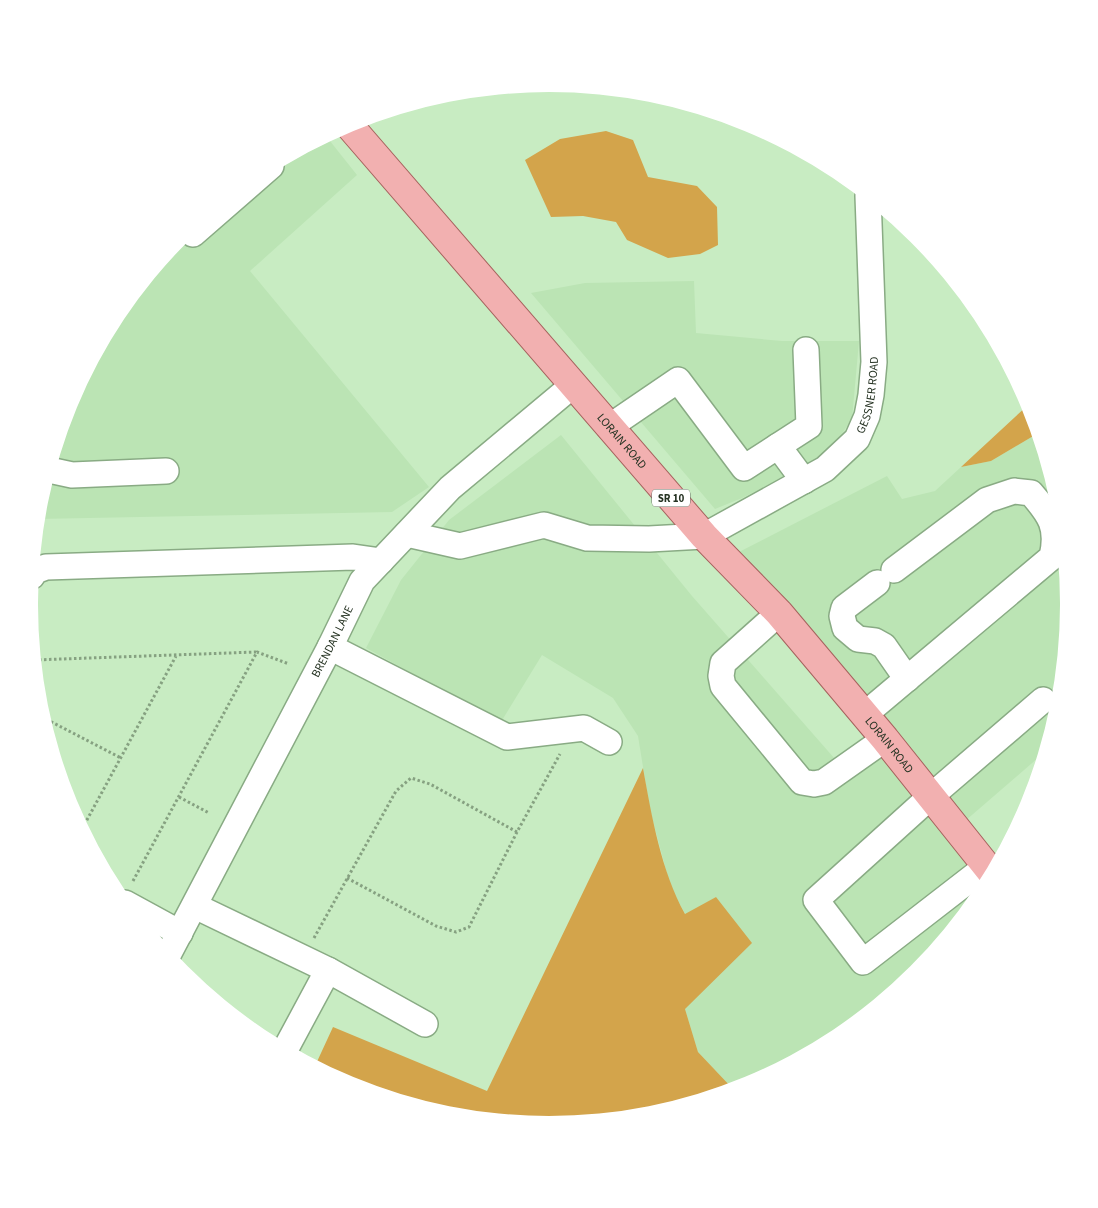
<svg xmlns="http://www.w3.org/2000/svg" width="1098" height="1208" font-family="'Source Sans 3',sans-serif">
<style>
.built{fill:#bbe4b4}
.forest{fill:#d3a44b}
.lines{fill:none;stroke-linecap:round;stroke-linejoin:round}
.minor-casing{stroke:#89ab84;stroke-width:28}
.major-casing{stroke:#a5625d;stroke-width:30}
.path{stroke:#86a181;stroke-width:3;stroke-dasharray:2.5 2.5;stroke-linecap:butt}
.minor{stroke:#fff;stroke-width:25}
.major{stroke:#f2b0b0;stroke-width:28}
.labels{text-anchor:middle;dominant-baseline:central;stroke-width:4;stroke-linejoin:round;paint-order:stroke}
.shield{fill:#fff;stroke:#677065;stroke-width:1}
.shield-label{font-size:11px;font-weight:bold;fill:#263323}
.street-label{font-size:12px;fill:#263323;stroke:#fff}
</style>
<rect width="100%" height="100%" fill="#c8ecc2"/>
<path class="built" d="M 326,136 L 357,175 L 250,271 L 429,487 L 392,512 L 37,519 L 39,502 L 68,405 L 117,315 L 181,236 L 260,171 Z
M 694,281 L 696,333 L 782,341 L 859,341 L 852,419 L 839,438 L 818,460 L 742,498 L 715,509 L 531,293 L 585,283 Z
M 561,435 L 692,596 L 849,775 L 885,752 L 989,880 L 981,893 L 917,972 L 838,1037 L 748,1085 L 733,1089 L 698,1052 L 685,1009 L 716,897 L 686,915 L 671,889 L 650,810 L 638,736 L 613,698 L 542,655 L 501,722 L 366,648 L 401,580 L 449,520 Z
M 1035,435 L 1041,441 L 1059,503 L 1069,604 L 1059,706 L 1046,751 L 965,821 L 737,553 L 887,476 L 902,499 L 935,491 L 961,467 L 991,461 Z"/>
<path class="forest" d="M 606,131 L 633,140 L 648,177 L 697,186 L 717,207 L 718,245 L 700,254 L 668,258 L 627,240 L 616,222 L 583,216 L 551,217 L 525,160 L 560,139 Z
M 1029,404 L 1041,441 L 1035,435 L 991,461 L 961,467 Z
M 643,768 C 652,818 661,870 685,914 L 716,897 L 752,943 L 685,1009 L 698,1052 L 733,1089 C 706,1098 677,1110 649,1114 C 537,1134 416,1120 315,1066 L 333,1027 L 487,1091 Z"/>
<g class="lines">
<g class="minor-casing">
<g id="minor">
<path d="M 193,234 L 271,166"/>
<path d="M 609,427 L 678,380 L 744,468 L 809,426 L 806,350"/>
<path d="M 778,446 L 804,481"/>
<path d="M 49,470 L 72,475 L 166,471"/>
<path id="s1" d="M 407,534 L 460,546 L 544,525 L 587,538 L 649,539 L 704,536 L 825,469 L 857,439 L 867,416 L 871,395 L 874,362 L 868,196"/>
<path d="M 32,576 L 35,571 L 46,567 L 353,557 L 381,561"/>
<path d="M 877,583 L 844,608 L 842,616 L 845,628 L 858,639 L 875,641 L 884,646 L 907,679"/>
<path d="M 779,613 L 723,663 L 721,676 L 723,686 L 802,782 L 814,784 L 824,782 L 885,739"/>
<path d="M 330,647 L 507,737 L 584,728 L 609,742"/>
<path d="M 864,715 L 1052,557 C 1059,527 1050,515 1031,493 L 1014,491 L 987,500 L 894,570"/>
<path d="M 987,866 L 863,962 L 816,900 L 930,797 L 1043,700"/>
<path d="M 125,903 L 180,933"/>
<path d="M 195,906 L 328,970 L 425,1024"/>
<path id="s2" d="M 168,955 L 330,647 L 362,581 L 450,488 L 572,386"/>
<path d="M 285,1050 L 328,970"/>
</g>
</g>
<g class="major-casing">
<g id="major">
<path id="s3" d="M 348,124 L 704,536 L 779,613 L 885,739 L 992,873"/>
</g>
</g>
<path class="path" d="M 34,660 L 256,652
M 42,717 L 121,758
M 179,797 L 209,813
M 82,829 L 176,656
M 347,878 L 436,926 L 456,932 L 469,927 L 517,832
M 133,881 L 257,652 L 289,664
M 314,938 L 396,791 L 411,778 L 430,784 L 517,832 L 560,754"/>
<use href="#minor" class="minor"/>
<use href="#major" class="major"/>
</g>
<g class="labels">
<rect class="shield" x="652" y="489.5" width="38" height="17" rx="4"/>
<g class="shield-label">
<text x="671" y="498">SR 10</text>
</g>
<g class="street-label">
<text stroke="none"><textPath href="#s1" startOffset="531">GESSNER ROAD</textPath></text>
<text stroke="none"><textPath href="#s3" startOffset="419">LORAIN ROAD</textPath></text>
<text stroke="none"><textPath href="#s2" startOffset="354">BRENDAN LANE</textPath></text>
<text stroke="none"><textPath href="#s3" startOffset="824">LORAIN ROAD</textPath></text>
</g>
</g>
<path d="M0 0H1098V1208H0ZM549 92H549A511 511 0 0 1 1060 603V605A511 511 0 0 1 549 1116H549A511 511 0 0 1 38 605V603A511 511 0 0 1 549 92Z" fill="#fff" fill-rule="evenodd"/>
</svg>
